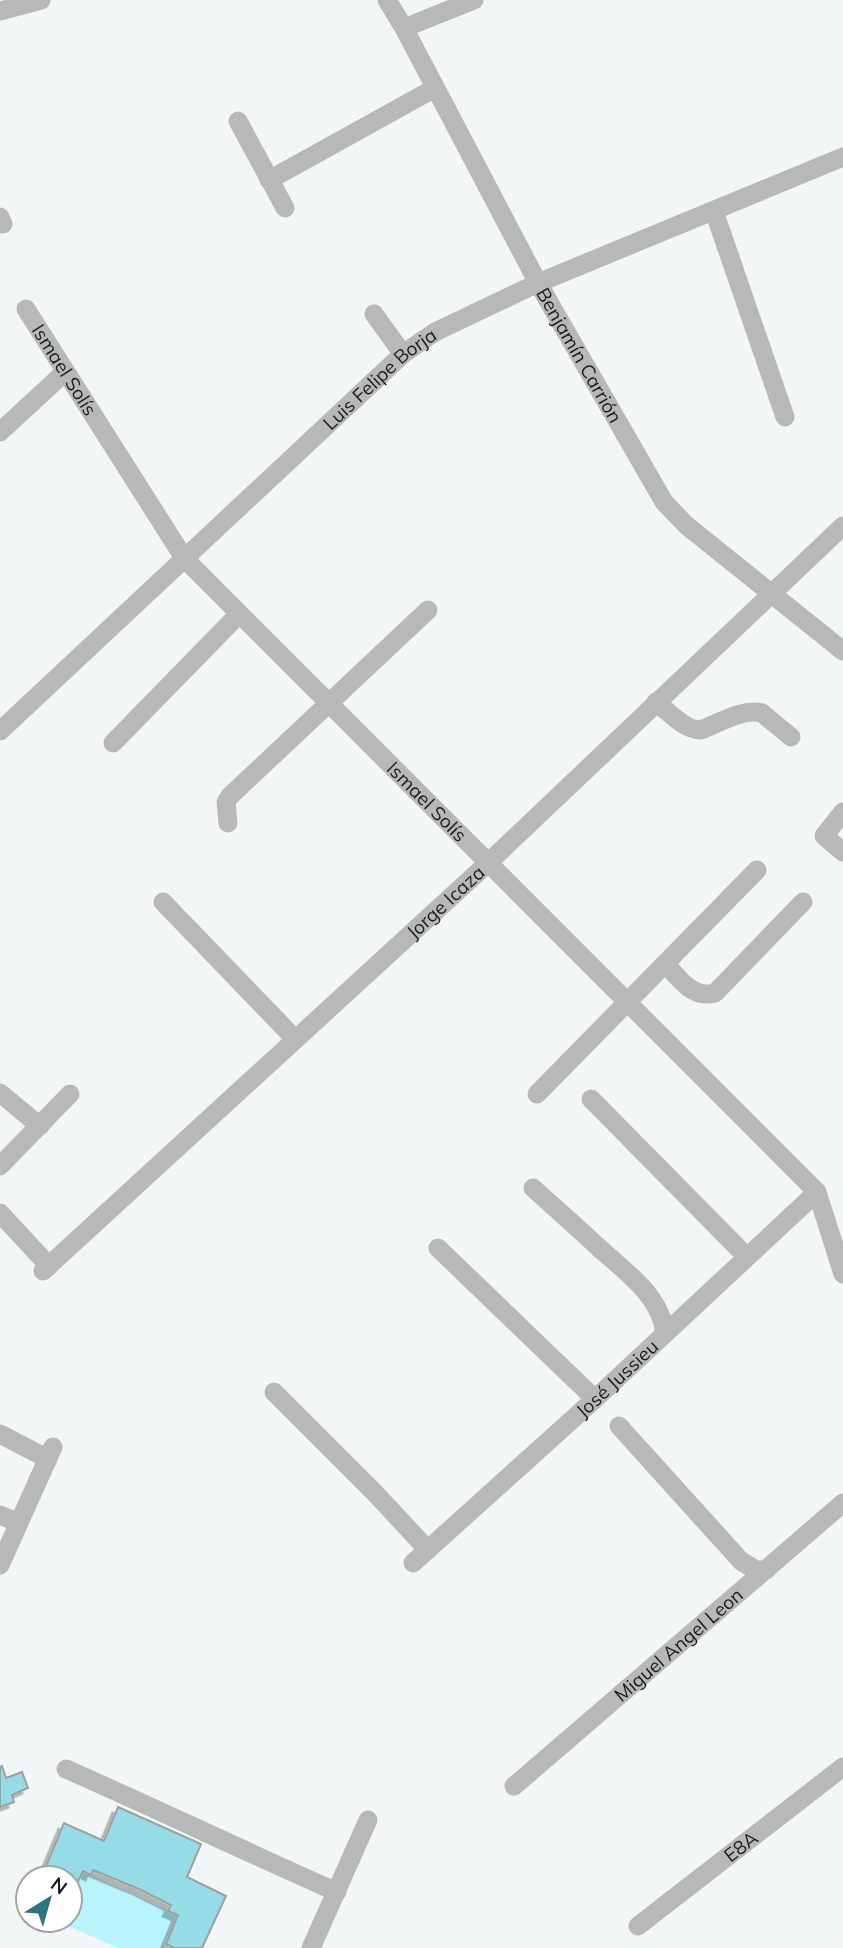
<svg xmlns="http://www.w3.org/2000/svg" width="843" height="1948" font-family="Mulish,sans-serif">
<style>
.green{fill:#b7f4fd}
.building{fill:#95dce6;stroke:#9ca0a0;stroke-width:2;filter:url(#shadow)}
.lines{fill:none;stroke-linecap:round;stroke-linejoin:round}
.minor{stroke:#b7b9b9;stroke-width:19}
.labels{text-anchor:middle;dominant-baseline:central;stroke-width:7;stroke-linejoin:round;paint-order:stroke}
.street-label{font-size:19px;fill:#1a1b1b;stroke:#fff}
</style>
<defs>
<filter id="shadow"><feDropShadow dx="-5.5" dy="5.5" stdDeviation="0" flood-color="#0004"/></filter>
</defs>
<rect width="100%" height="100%" fill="#f2f6f7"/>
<path class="green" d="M 83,1871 L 178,1915 L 163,1948 L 118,1948 L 59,1922 L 70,1920 L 70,1898 Z"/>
<path class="building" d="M 2,1766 L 6,1778 L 22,1772 L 28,1788 L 12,1795 L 14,1802 L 0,1807 L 0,1767 Z
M 118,1807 L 201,1844 L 187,1877 L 226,1896 L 202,1948 L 175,1948 L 166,1944 L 178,1915 L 168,1911 L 171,1905 L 139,1889 L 93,1870 L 91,1875 L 83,1871 L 70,1898 L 70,1878 L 41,1878 L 64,1823 L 104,1841 Z"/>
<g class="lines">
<g class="minor">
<path id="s1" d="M 387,0 L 404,28 L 538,283 L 664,502 L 686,525 L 843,651"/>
<path d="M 0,11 L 41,0"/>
<path d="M 404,28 L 474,0"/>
<path d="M 238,121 L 285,208"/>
<path d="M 269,180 L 435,88"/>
<path d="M 714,211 L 785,417"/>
<path d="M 0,217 L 3,224"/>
<path id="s2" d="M 26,309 L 184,558 L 817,1192 L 843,1274"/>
<path d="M 374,314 L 403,354"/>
<path d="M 0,432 L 65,372"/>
<path d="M 656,702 C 669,712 684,730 701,730 C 719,723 743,708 762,713 L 791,737"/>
<path id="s3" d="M 0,731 L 403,354 L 435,332 L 538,283 L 843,157"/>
<path d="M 113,743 L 239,614"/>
<path d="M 843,812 L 824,836 L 843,852"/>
<path d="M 228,823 L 226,802 L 230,796 L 428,610"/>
<path d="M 163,902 L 295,1039"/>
<path d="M 666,964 C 679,979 693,999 715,993 L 803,902"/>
<path d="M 0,1093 L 40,1126"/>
<path d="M 537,1094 L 757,870"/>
<path d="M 591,1099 L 747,1257"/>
<path d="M 0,1166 L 70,1094"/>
<path d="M 533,1188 C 554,1207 576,1226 597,1246 C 624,1271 660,1294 665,1333"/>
<path d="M 0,1213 L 49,1266"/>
<path d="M 438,1248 L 595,1399"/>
<path id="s4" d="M 43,1271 L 488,863 L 843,526"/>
<path d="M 274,1392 L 375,1493 L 428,1550"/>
<path d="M 619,1426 L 741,1561 L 756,1570 L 766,1570"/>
<path d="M 0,1434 L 48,1459"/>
<path d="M 0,1515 L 19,1523"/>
<path id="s5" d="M 413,1563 L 595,1399 L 817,1192"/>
<path d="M 0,1565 L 53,1447"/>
<path d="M 66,1769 C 157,1809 246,1852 337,1892"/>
<path id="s6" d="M 514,1786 L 843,1503"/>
<path id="s7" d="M 638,1926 L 843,1767"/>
<path d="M 311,1948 L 368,1820"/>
</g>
</g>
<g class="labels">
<g class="street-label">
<text stroke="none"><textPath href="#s1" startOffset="404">Benjamín Carrión</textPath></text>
<text stroke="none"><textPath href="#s2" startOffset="72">Ismael Solís</textPath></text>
<text stroke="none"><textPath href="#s3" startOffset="518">Luis Felipe Borja</textPath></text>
<text stroke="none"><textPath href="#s2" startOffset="639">Ismael Solís</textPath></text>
<text stroke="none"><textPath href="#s4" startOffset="546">Jorge Icaza</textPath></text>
<text stroke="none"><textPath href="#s5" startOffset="275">José Jussieu</textPath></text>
<text stroke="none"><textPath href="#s6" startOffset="217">Miguel Angel Leon</textPath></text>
<text stroke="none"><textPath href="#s7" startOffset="130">E8A</textPath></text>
</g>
</g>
<g transform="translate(49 1899) rotate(37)"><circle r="33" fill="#ffffff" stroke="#a3a4a4" stroke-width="2"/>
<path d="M0-5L12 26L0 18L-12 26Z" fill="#2d757e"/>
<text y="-10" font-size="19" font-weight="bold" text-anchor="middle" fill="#1a1b1b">N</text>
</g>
</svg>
